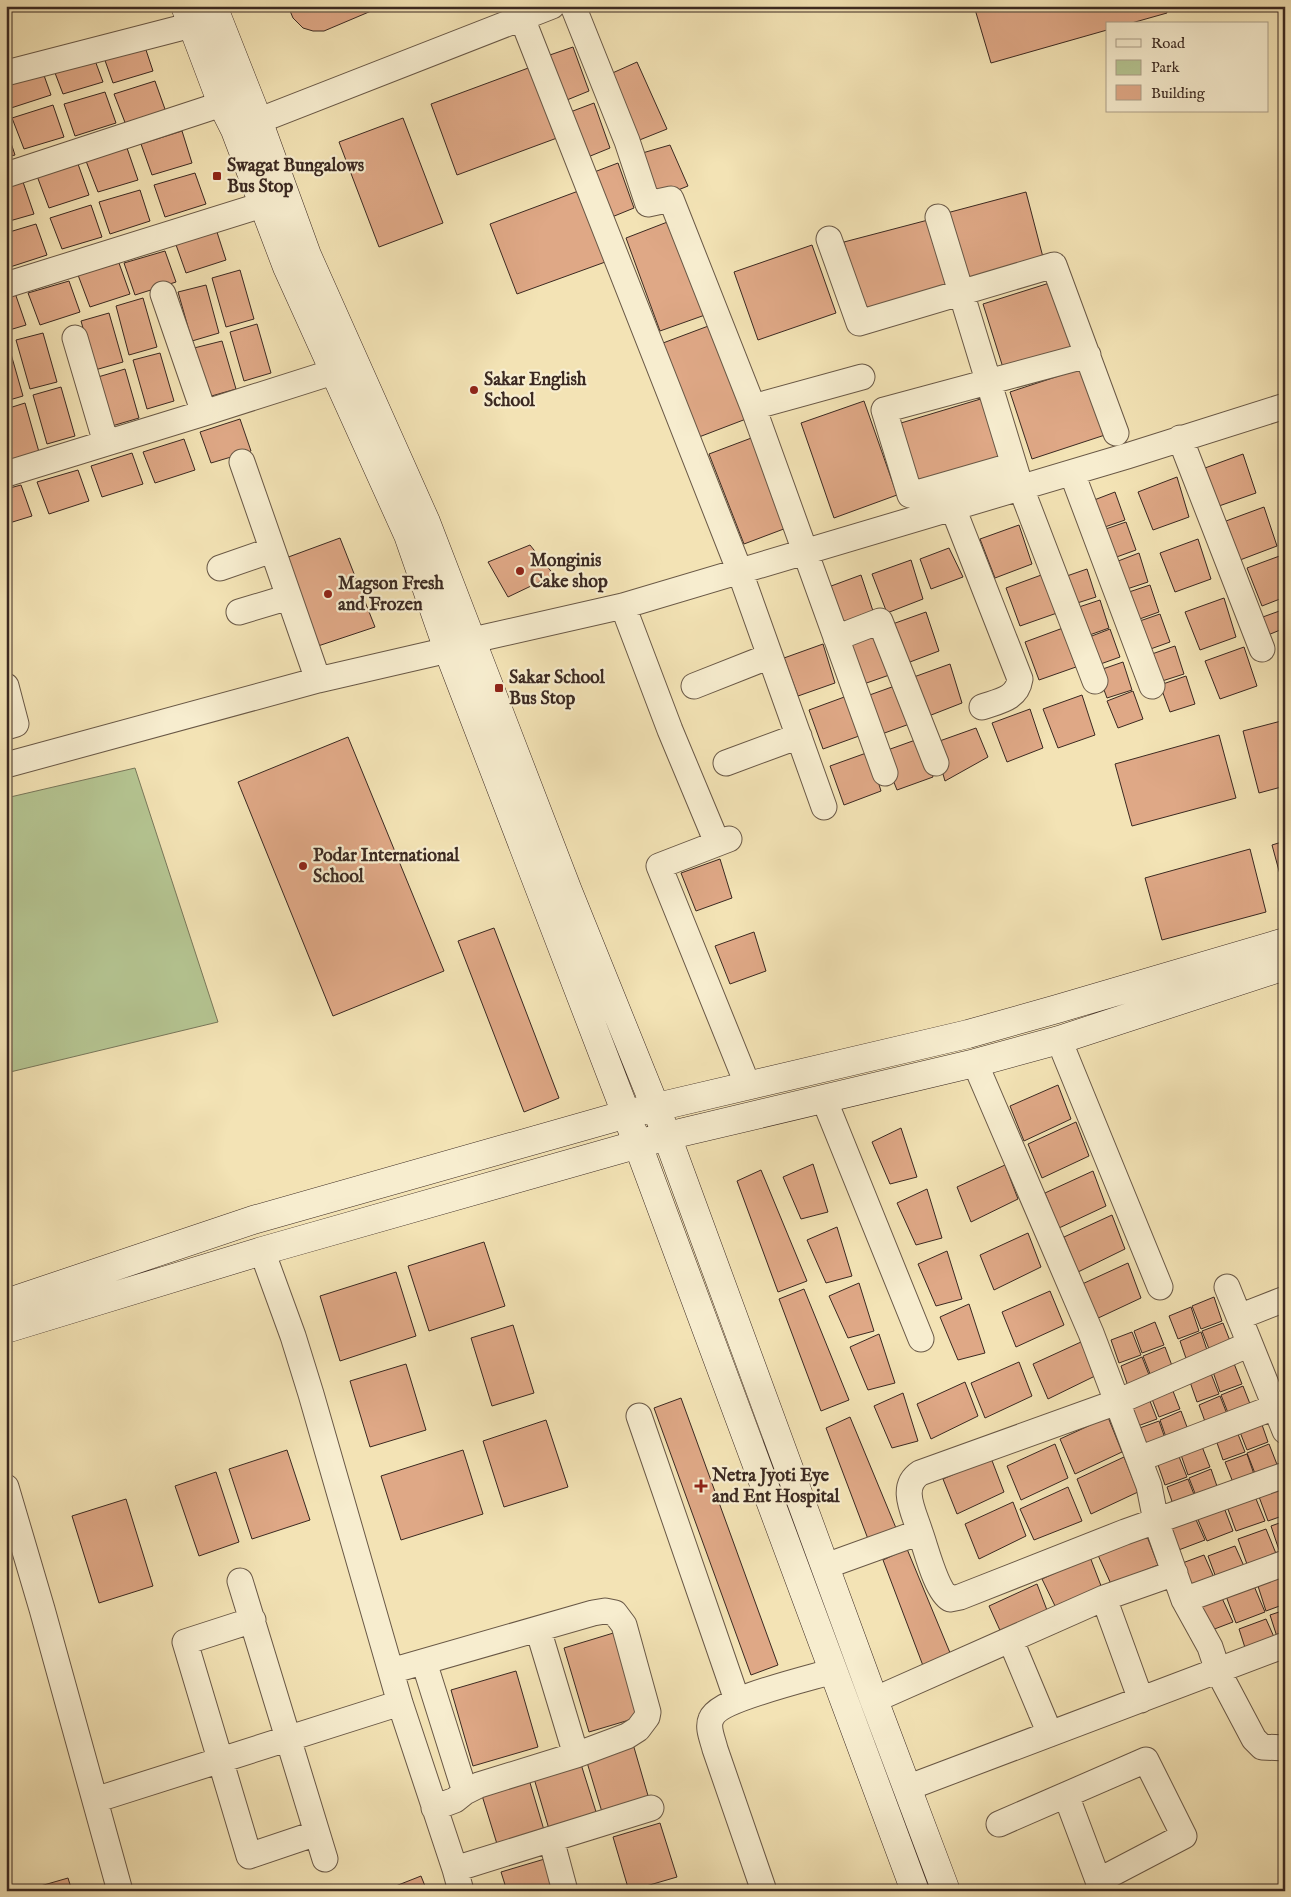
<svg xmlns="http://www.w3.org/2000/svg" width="1291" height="1897" font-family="'IM FELL English',serif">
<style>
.green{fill:#b5c592;stroke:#78775a}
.building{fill:#dfa886;stroke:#3b2921}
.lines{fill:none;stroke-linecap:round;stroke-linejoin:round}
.street-casing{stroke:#695846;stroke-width:27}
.secondary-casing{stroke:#3b2921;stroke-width:29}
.street{stroke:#f7edcf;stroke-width:25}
.secondary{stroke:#f7edcf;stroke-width:28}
.poi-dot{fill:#8f2418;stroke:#f7edcf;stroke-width:2}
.labels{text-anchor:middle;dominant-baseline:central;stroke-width:4.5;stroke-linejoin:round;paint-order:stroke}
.poi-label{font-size:18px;font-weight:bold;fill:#3b2921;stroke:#f7edcf;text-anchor:start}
</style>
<rect width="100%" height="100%" fill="#f3e3b5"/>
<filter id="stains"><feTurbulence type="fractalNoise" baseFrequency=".004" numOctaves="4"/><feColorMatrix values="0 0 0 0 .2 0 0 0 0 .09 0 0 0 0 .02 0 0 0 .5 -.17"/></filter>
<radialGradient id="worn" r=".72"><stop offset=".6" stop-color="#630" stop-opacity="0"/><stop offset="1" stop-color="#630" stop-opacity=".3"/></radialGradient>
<path class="green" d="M 135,768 L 218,1022 L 6,1073 L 6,798 Z"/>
<path class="building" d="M 288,6 L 383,6 L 324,31 L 313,31 L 303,28 L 293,18 Z
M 974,6 L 1165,6 L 1167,13 L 1128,24 L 1107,24 L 1107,30 L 991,63 Z
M 143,41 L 153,71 L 113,83 L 102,52 Z
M 573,47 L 589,91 L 562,102 L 544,57 Z
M 93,55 L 103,82 L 63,94 L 52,65 Z
M 637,62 L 667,129 L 637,141 L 608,75 Z
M 41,67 L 51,95 L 11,108 L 6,95 L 6,77 Z
M 531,67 L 557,138 L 457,175 L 431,104 Z
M 155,81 L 166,112 L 126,125 L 114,94 Z
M 105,92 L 116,123 L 75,136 L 64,104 Z
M 594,103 L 610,148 L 583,159 L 565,114 Z
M 53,105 L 64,137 L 24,149 L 12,118 Z
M 403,118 L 443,223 L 379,247 L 339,142 Z
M 6,128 L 15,155 L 6,157 Z
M 182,131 L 192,163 L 152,175 L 141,144 Z
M 670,145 L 688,186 L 658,198 L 639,154 Z
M 127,148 L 138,180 L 98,192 L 86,161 Z
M 618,163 L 634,208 L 607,219 L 589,174 Z
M 78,164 L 89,195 L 49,208 L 37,176 Z
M 195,173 L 206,204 L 165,217 L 154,185 Z
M 23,182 L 34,214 L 6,222 L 6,188 Z
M 140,190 L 150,221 L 110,234 L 99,202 Z
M 581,190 L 608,261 L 517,294 L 490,224 Z
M 1026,192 L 1044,261 L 961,283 L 943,214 Z
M 91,205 L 102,237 L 62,249 L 50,218 Z
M 928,220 L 947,289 L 862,311 L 844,242 Z
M 670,221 L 705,315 L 660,331 L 626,238 Z
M 36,224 L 47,255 L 7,268 L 6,233 Z
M 216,229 L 226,260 L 186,273 L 175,242 Z
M 812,245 L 836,313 L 758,340 L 734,272 Z
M 165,251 L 176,282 L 135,295 L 124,263 Z
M 119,263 L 130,294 L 90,307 L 78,275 Z
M 240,270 L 254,319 L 226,327 L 212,278 Z
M 1059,280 L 1081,351 L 1005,374 L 983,304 Z
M 69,281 L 80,312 L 40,325 L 28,293 Z
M 206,285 L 219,333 L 192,341 L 178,292 Z
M 15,293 L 26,325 L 6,331 L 6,296 Z
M 143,298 L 157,347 L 129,355 L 116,306 Z
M 109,313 L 123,362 L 95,370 L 81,321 Z
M 257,324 L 271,373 L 244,381 L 230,332 Z
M 711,325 L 746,419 L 699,437 L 663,343 Z
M 43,333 L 57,382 L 30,389 L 16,340 Z
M 222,341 L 236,389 L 208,397 L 194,348 Z
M 9,347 L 23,396 L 6,401 L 6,348 Z
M 160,353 L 174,401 L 147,409 L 133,360 Z
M 1089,366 L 1111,433 L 1032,459 L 1010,392 Z
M 125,369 L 139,418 L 112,426 L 98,377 Z
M 61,387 L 75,436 L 47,444 L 33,395 Z
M 984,398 L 1005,465 L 921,490 L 901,423 Z
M 864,401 L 897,495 L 834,518 L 801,423 Z
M 25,403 L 39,452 L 12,460 L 6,440 L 6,409 Z
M 240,419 L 251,451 L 211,463 L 200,432 Z
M 754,437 L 789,527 L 744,544 L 709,454 Z
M 184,439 L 195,470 L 155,483 L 143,452 Z
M 132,453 L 143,484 L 102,497 L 91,466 Z
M 1243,454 L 1256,493 L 1219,506 L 1205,468 Z
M 78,470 L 89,501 L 49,514 L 37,482 Z
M 1177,477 L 1189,517 L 1153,530 L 1138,492 Z
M 21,485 L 32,516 L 6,524 L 6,489 Z
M 1115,492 L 1125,520 L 1099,529 L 1089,502 Z
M 1264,507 L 1277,546 L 1240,560 L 1226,521 Z
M 1126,522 L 1136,550 L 1111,559 L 1100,531 Z
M 1019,525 L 1032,564 L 995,578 L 980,539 Z
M 340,538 L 375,627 L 312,648 L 283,559 Z
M 1198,539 L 1211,579 L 1175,592 L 1160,553 Z
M 530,545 L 554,575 L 508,597 L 488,562 Z
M 949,548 L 963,577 L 931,589 L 920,559 Z
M 1139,553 L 1148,582 L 1124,590 L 1113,563 Z
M 1285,554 L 1285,597 L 1262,606 L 1247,568 Z
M 911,560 L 923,599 L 887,613 L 872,574 Z
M 1087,569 L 1096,597 L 1071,605 L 1061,578 Z
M 1044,574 L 1057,613 L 1020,626 L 1006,588 Z
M 861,575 L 874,614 L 838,627 L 823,589 Z
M 1150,585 L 1159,612 L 1134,621 L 1123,594 Z
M 1224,598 L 1236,637 L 1200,650 L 1185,612 Z
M 1100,600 L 1109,628 L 1084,637 L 1073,609 Z
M 1285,609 L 1285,628 L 1268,635 L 1260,618 Z
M 926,612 L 939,651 L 902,665 L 887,626 Z
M 1160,614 L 1170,642 L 1145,651 L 1134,623 Z
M 1063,628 L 1076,667 L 1039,680 L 1025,642 Z
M 1110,629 L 1120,657 L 1095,666 L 1084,639 Z
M 882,633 L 895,673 L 858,686 L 844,647 Z
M 823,644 L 835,683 L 798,696 L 784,658 Z
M 1175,646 L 1184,674 L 1159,682 L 1149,655 Z
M 1244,647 L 1257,686 L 1220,699 L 1205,661 Z
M 1123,662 L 1132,690 L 1107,698 L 1097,671 Z
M 950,664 L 962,703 L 926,717 L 911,678 Z
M 1186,676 L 1195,704 L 1170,712 L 1160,685 Z
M 903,683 L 915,722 L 879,735 L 864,697 Z
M 1133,691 L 1143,719 L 1118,728 L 1107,701 Z
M 1082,695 L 1095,735 L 1058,748 L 1043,709 Z
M 847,696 L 859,736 L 823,749 L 809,710 Z
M 1030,709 L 1043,748 L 1007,762 L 992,723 Z
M 1285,720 L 1285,786 L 1259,793 L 1243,731 Z
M 976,728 L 988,757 L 945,781 L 934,743 Z
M 1219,735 L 1236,798 L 1132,826 L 1115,764 Z
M 348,737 L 444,971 L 333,1016 L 238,782 Z
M 921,738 L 933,777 L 897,790 L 882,752 Z
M 869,752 L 881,791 L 844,805 L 830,766 Z
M 1285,841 L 1285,893 L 1272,845 Z
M 1250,849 L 1266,912 L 1162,940 L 1145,878 Z
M 720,859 L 732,898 L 696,911 L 681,873 Z
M 494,928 L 559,1098 L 524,1112 L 458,941 Z
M 754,932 L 766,971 L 730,984 L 715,946 Z
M 1058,1085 L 1071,1119 L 1024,1141 L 1010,1106 Z
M 1076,1122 L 1089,1156 L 1042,1178 L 1028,1144 Z
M 901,1128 L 917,1177 L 890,1184 L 872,1142 Z
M 813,1164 L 828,1212 L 801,1219 L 783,1177 Z
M 1005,1165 L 1018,1199 L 971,1222 L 957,1187 Z
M 761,1170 L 807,1281 L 778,1292 L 737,1181 Z
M 1093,1171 L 1106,1206 L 1059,1228 L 1045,1193 Z
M 927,1189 L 942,1238 L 916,1245 L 897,1203 Z
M 1112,1215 L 1125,1249 L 1078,1272 L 1064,1237 Z
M 837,1227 L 852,1276 L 826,1283 L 807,1240 Z
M 1028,1233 L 1041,1267 L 994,1290 L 980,1255 Z
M 484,1242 L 505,1306 L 429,1331 L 408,1266 Z
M 947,1251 L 962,1299 L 936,1306 L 918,1264 Z
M 1128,1263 L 1141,1298 L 1094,1320 L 1080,1285 Z
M 396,1272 L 416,1336 L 340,1361 L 320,1296 Z
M 859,1283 L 874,1331 L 848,1338 L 829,1296 Z
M 804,1289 L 849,1400 L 821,1411 L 779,1299 Z
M 1050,1291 L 1064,1325 L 1016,1347 L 1002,1312 Z
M 1214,1297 L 1222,1321 L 1201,1329 L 1192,1306 Z
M 969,1304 L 985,1353 L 958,1360 L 940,1317 Z
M 1191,1307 L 1199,1331 L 1178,1339 L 1169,1316 Z
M 1155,1322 L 1164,1345 L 1142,1353 L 1134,1331 Z
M 1223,1323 L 1232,1346 L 1211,1354 L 1202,1331 Z
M 513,1325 L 534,1393 L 492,1406 L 471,1338 Z
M 1132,1332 L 1141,1355 L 1119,1363 L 1111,1340 Z
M 1201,1332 L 1209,1356 L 1188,1364 L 1180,1341 Z
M 879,1334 L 895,1383 L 868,1390 L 850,1347 Z
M 1081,1342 L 1095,1376 L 1048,1399 L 1033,1364 Z
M 1165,1347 L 1174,1371 L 1152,1379 L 1143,1356 Z
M 1142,1357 L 1151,1380 L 1129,1389 L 1121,1366 Z
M 1233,1361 L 1242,1384 L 1220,1392 L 1212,1369 Z
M 1019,1362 L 1032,1396 L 985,1418 L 971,1383 Z
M 406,1364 L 426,1430 L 370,1447 L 350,1381 Z
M 1210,1371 L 1219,1394 L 1197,1402 L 1189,1379 Z
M 965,1382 L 978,1416 L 931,1439 L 917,1404 Z
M 1171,1386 L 1180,1409 L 1159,1417 L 1150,1394 Z
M 1243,1386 L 1252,1409 L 1230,1418 L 1221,1395 Z
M 903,1393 L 918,1441 L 892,1448 L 874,1406 Z
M 1148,1396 L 1157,1419 L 1135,1427 L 1127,1404 Z
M 1220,1396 L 1229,1419 L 1207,1427 L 1199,1405 Z
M 681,1398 L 778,1665 L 751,1675 L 654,1408 Z
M 1181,1411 L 1190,1435 L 1168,1443 L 1160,1420 Z
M 850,1417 L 896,1528 L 868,1539 L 826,1428 Z
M 1108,1417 L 1122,1452 L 1075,1474 L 1060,1439 Z
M 1260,1419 L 1268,1442 L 1247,1450 L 1238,1427 Z
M 546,1420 L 568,1487 L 504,1507 L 483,1441 Z
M 1159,1421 L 1167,1444 L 1146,1453 L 1137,1429 Z
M 1236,1429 L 1245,1452 L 1223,1460 L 1215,1437 Z
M 1055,1444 L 1068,1478 L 1021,1500 L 1007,1466 Z
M 1201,1444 L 1210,1467 L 1188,1475 L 1180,1452 Z
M 1269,1444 L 1278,1467 L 1256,1476 L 1247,1453 Z
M 287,1450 L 310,1520 L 252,1539 L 229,1469 Z
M 463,1450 L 483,1514 L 401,1540 L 381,1476 Z
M 1178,1454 L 1187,1477 L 1165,1485 L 1157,1462 Z
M 1247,1454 L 1255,1477 L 1234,1485 L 1225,1462 Z
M 1124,1457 L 1138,1492 L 1091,1514 L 1077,1479 Z
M 991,1458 L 1004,1492 L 957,1514 L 943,1479 Z
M 1211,1469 L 1219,1492 L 1198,1501 L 1189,1478 Z
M 216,1472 L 239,1542 L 199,1556 L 175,1486 Z
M 1188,1479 L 1197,1502 L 1175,1510 L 1167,1487 Z
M 1285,1484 L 1285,1515 L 1268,1521 L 1258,1494 Z
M 1068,1487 L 1082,1521 L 1034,1540 L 1020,1509 Z
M 1254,1494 L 1265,1521 L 1236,1531 L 1226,1504 Z
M 126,1499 L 153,1586 L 99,1603 L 72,1516 Z
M 1013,1502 L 1026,1536 L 979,1559 L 965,1524 Z
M 1223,1505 L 1233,1531 L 1207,1541 L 1196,1515 Z
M 1193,1513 L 1205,1540 L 1176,1551 L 1166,1523 Z
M 1285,1521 L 1285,1552 L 1280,1553 L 1271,1526 Z
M 1266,1529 L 1277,1556 L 1248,1567 L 1238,1539 Z
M 1145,1531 L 1158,1565 L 1111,1584 L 1097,1553 Z
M 1235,1546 L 1247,1573 L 1218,1583 L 1208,1556 Z
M 907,1549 L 953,1660 L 925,1671 L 883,1560 Z
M 1204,1555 L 1216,1582 L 1186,1592 L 1177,1565 Z
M 1090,1557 L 1103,1591 L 1057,1610 L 1042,1579 Z
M 1285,1575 L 1285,1604 L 1266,1611 L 1257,1583 Z
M 1037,1584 L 1050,1618 L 1003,1637 L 989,1606 Z
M 1254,1586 L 1265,1612 L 1236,1623 L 1226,1596 Z
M 1221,1596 L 1233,1622 L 1204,1633 L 1194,1606 Z
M 1285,1610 L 1285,1641 L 1279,1643 L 1270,1615 Z
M 1266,1619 L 1278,1646 L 1248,1657 L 1239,1629 Z
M 620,1631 L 646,1715 L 589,1732 L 564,1648 Z
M 6,1661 L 11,1676 L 6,1678 Z
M 516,1671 L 538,1747 L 473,1766 L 451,1690 Z
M 633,1744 L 649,1799 L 602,1812 L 586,1759 Z
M 580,1761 L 597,1815 L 549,1829 L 533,1775 Z
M 528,1776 L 544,1830 L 497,1844 L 480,1789 Z
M 660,1823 L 677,1877 L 629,1891 L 613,1837 Z
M 548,1858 L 558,1891 L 507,1891 L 501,1872 Z
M 421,1876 L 427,1891 L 383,1891 Z
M 68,1878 L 72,1891 L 23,1891 Z
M 678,1886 L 680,1891 L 661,1891 Z"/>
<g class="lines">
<g class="street-casing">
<path id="street" d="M 573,6 L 627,141 L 648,204 L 671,199 L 753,407 L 885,773
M 522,18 L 740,572 L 824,807
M 6,73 L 192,25
M 240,128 L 552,6
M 6,175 L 222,104
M 938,217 L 1021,488 L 1095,681
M 829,239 L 859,323 L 1054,265 L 1116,433
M 6,285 L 262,205
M 163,294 L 204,413
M 75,338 L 106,443
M 753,407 L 862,377
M 1180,438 L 1262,649
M 242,462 L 318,680
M 1014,465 L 910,495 L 884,410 L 1088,355
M 1072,473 L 1152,686
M 6,474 L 204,413 L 333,372
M 953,508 L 1020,679 C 1017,699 999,701 982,707
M 220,568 L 272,550
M 623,606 L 670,730 L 713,833
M 239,612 L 289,597
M 836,638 L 880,621 L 936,763
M 6,686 L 16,724 L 6,727
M 694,686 L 770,656
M 726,763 L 799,736
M 6,765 L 318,680 L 448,650 L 473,640 L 623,606 L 1127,456 L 1285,406
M 729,839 L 659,866 L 748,1086
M 1059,1040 L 1160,1287
M 975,1063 L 1091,1333 L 1149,1486 L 1156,1521 L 1184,1600 L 1210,1647 L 1218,1671 L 1254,1739 L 1262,1747 L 1285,1748
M 824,1099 L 921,1339
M 262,1251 L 293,1336 L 311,1394 L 400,1703 L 455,1869 L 461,1891
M 1227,1287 L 1285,1431
M 1239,1317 L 1285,1299
M 639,1416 L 737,1700
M 1139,1459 L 1275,1407
M 6,1487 L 42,1609 L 120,1891
M 920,1532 C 914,1512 899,1487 920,1473 L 1117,1402 L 1250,1344
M 826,1566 L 920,1532 C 926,1548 936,1591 950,1599 L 960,1597 L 1125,1532 L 1285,1475
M 240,1581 L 325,1859
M 1104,1598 L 1141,1700
M 1184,1600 L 1285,1563
M 253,1620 L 185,1642 L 249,1856 L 317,1833
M 538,1629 L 576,1755
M 1011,1641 L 1050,1734
M 424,1662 L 465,1792
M 391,1671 L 593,1613 L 605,1611 L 615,1613 L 624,1625 L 648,1712 L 647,1717 L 638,1729 L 627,1736 L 576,1755 L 479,1785 L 465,1792 L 455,1800 L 434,1808
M 874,1700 L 1104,1598 L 1175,1573
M 907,1788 L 1285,1645
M 1066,1795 L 1102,1891
M 95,1800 L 400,1703
M 999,1824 L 1146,1760 L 1184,1836 L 1098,1881
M 551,1839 L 565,1891
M 455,1869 L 651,1808
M 764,1891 L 715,1749 C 713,1740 707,1728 711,1719 C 718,1699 811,1678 833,1671"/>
</g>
<g class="secondary-casing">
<path id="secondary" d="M 185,6 L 222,104 L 235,130 L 287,267 L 408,535 L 448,650 L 638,1145 L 915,1891
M 213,6 L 258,120 L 307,255 L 426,522 L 568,891 L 667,1136 L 874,1700 L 946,1891
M 6,1303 L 253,1220 L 627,1114 L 968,1034 L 1057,1009 L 1285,942
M 6,1329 L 262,1251 L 667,1136 L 975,1063 L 1059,1040 L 1285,966"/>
</g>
<use href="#street" class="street"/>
<use href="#secondary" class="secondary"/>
</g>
<g class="poi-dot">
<rect x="212" y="171" width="10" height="10" rx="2.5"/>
<circle cx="474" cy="390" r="5"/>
<circle cx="520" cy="571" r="5"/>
<circle cx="328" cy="594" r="5"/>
<rect x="494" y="683" width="10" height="10" rx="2.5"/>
<circle cx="303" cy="866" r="5"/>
<path d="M698.5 1478.5h5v5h5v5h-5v5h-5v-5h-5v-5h5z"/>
</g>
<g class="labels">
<g class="poi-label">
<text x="227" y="166">Swagat Bungalows<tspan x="227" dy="21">Bus Stop</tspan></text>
<text x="484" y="380">Sakar English<tspan x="484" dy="21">School</tspan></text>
<text x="530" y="561">Monginis<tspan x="530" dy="21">Cake shop</tspan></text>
<text x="338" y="584">Magson Fresh<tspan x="338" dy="21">and Frozen</tspan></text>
<text x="509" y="678">Sakar School<tspan x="509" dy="21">Bus Stop</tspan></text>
<text x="313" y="856">Podar International<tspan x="313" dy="21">School</tspan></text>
<text x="712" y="1476">Netra Jyoti Eye<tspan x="712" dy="21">and Ent Hospital</tspan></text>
</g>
</g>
<rect width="1291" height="1897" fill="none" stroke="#f3e3b5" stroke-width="25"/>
<rect x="8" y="8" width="1276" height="1882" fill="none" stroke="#3b2921" stroke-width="2.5"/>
<rect x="12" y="12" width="1266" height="1872" fill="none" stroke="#3b2921"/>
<rect x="1106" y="22" width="162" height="90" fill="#f7edcf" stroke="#ac9f89"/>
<rect x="1116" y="39" width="25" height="8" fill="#f7edcf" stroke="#ac9f89"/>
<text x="1151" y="48" font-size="15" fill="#3b2921">Road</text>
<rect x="1116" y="60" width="25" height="15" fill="#b5c592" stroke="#ac9f89"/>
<text x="1151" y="72" font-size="15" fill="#3b2921">Park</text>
<rect x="1116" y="85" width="25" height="15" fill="#dfa886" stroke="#ac9f89"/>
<text x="1151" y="98" font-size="15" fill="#3b2921">Building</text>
<rect width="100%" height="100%" filter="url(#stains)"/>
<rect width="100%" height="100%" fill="url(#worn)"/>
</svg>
